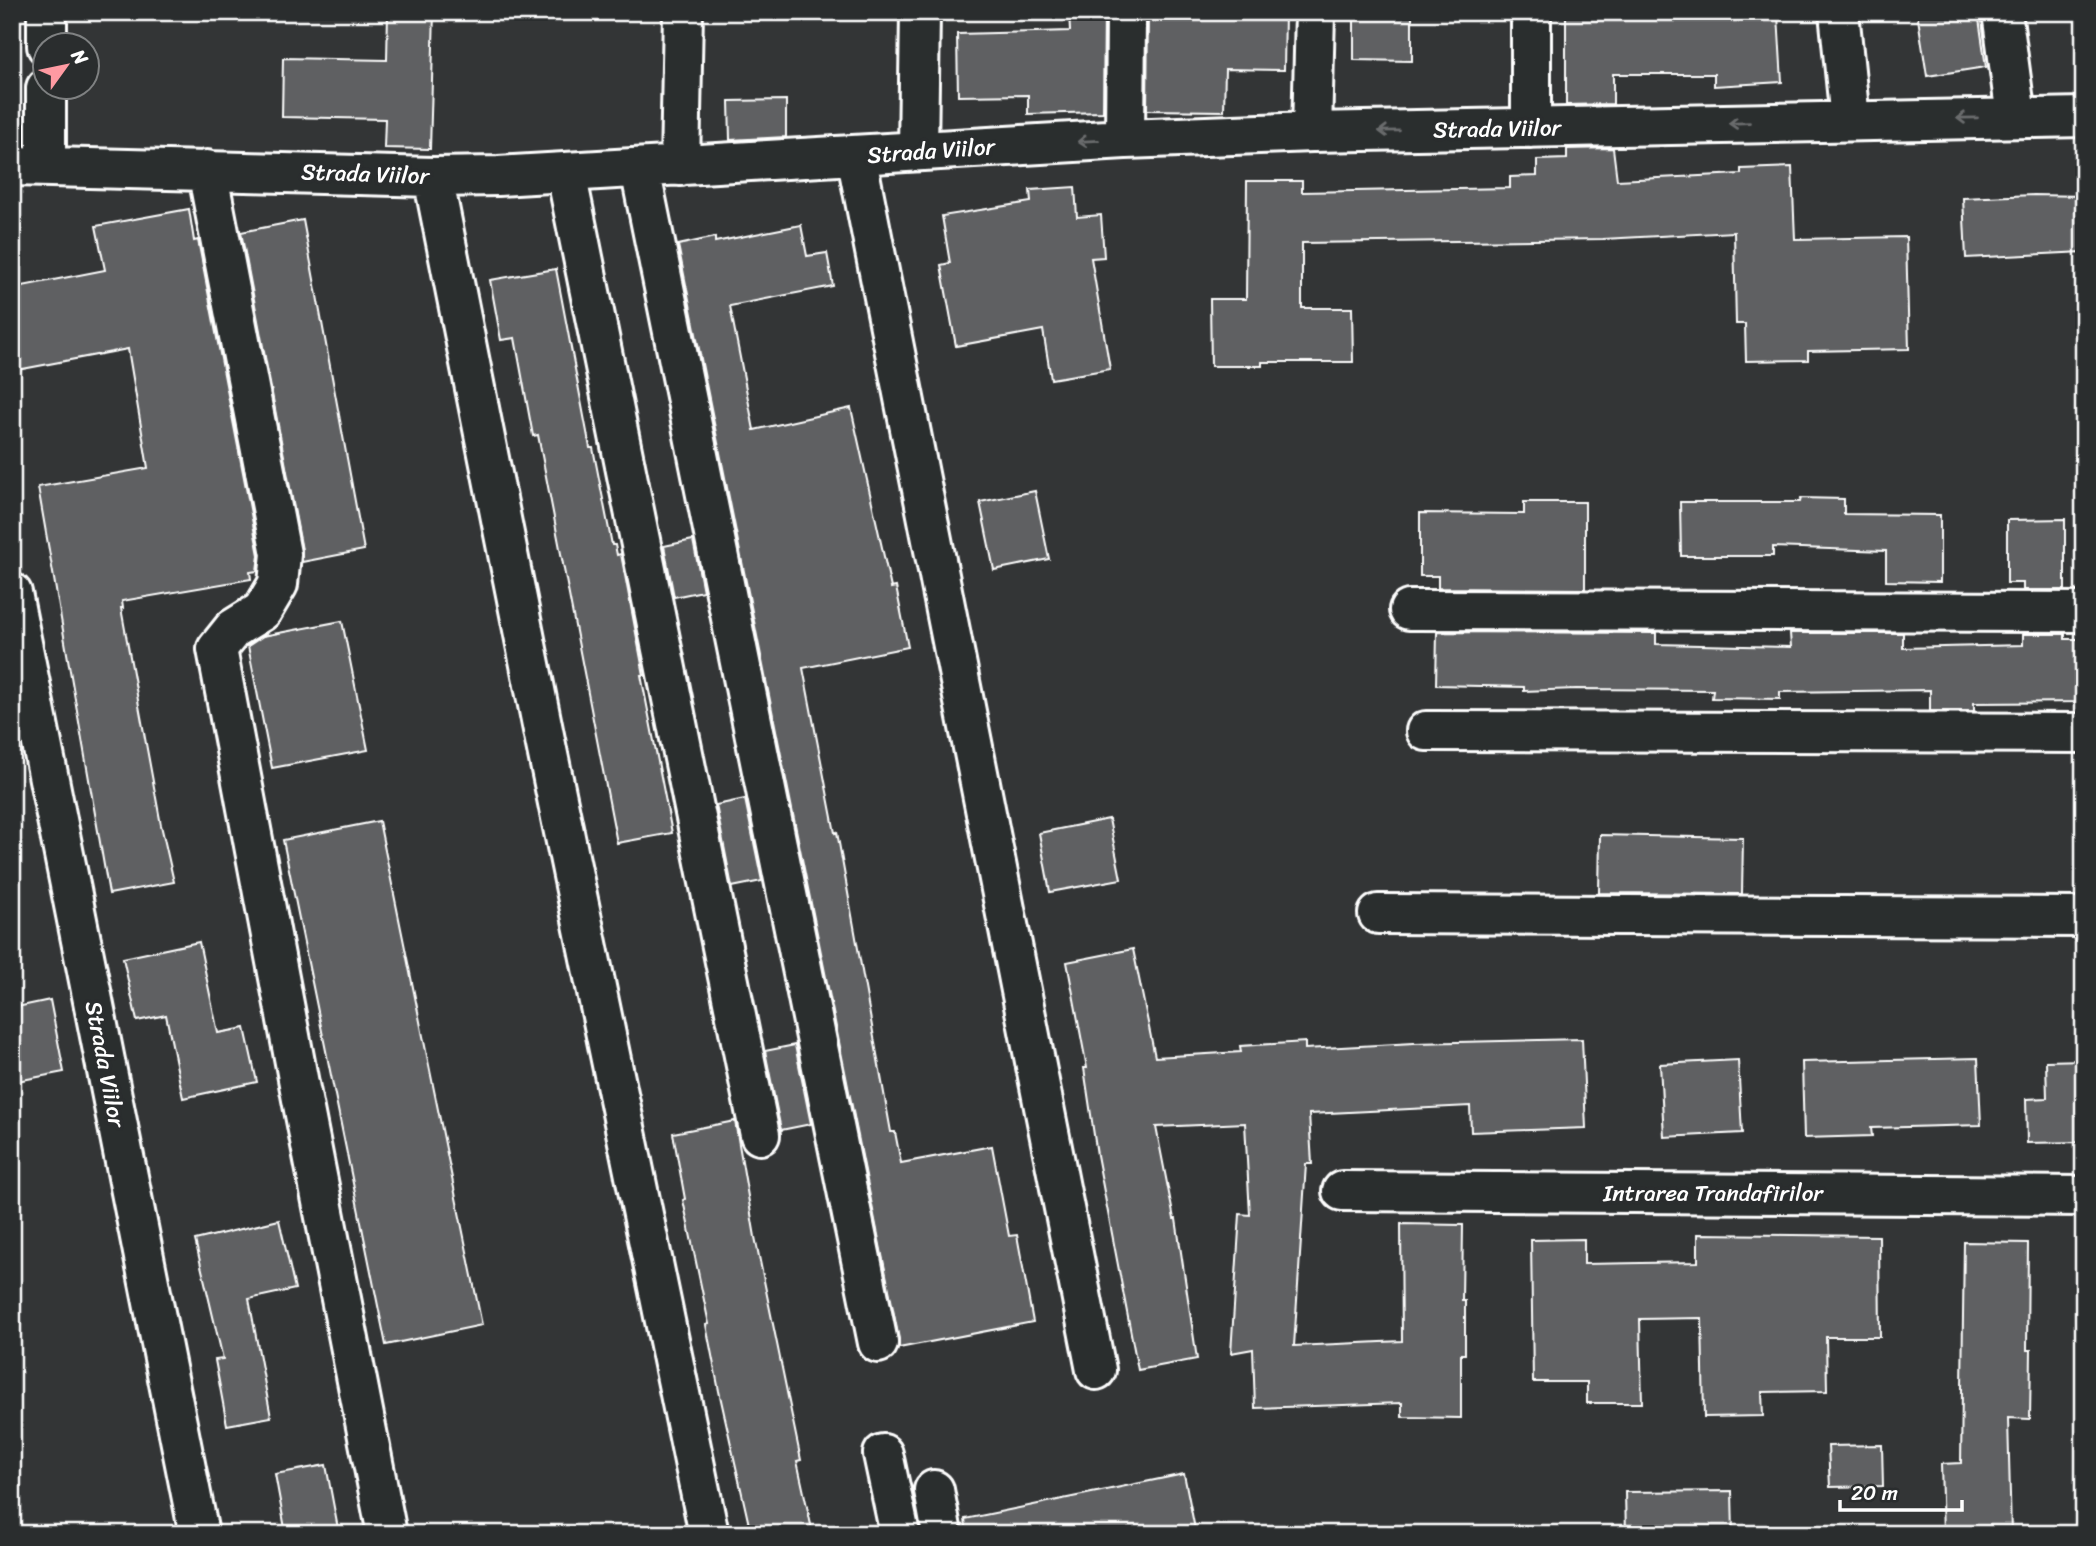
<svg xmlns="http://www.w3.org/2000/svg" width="2096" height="1546" font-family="Sriracha,sans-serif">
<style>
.building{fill:#5f6162;stroke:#fff;stroke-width:2}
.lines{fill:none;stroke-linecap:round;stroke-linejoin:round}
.minor-casing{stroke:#fff;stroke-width:44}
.minor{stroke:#2a2d2e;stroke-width:38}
.oneway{stroke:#6a6c6d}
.labels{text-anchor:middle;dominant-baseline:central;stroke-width:7;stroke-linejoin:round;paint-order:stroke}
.street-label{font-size:23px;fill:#fff;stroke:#2a2d2e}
</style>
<rect width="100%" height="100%" fill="#333536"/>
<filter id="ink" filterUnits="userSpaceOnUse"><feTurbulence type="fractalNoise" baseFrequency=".0143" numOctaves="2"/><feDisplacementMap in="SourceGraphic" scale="14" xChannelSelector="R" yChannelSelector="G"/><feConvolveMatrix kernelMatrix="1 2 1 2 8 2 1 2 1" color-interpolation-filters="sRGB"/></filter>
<g filter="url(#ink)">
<path class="building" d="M 388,12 L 434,12 L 430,149 L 384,148 L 385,119 L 282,117 L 283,58 L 387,60 Z
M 1069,12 L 1104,12 L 1103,112 L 1028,114 L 1028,95 L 958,96 L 957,34 L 1070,31 Z
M 1148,12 L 1285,12 L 1284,70 L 1225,69 L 1224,111 L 1147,110 Z
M 1354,12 L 1412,12 L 1412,61 L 1354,60 Z
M 1566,12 L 1699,12 L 1699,18 L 1778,15 L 1782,82 L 1714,86 L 1714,74 L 1613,74 L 1613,104 L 1566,105 Z
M 1917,12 L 1978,12 L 1986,67 L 1927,76 Z
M 786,100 L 786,137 L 730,140 L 729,101 Z
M 1613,148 L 1617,180 L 1741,174 L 1741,169 L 1792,167 L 1795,239 L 1906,237 L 1909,349 L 1808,351 L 1808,360 L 1746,361 L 1745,324 L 1736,324 L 1734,232 L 1603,239 L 1302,243 L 1302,308 L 1352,308 L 1353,362 L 1262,362 L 1262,366 L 1211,366 L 1210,299 L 1246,299 L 1247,181 L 1302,181 L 1302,192 L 1510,188 L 1510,177 L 1537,176 L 1537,160 L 1567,159 L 1567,149 Z
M 1075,187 L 1077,217 L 1101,215 L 1104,257 L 1091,258 L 1110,369 L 1051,379 L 1043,330 L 956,346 L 941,265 L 950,263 L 942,216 L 1031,202 L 1030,190 Z
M 2034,195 L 2084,196 L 2084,252 L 1966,258 L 1963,198 Z
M 189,209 L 194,241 L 198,240 L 259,555 L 257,571 L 250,572 L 251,579 L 122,601 L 123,608 L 121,608 L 161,825 L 174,882 L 109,894 L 38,487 L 148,468 L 128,349 L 12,371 L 12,288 L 105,270 L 96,226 Z
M 303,220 L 364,550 L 302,562 L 302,550 L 241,232 Z
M 801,225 L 807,256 L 827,253 L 833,286 L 730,306 L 754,430 L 851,408 L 891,588 L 896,587 L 908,647 L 803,668 L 835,833 L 837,832 L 891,1132 L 895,1132 L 901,1163 L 992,1146 L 1009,1236 L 1017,1235 L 1033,1322 L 899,1348 L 899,1339 L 678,245 L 715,237 L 715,242 Z
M 556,269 L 590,448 L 593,448 L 612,545 L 615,545 L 617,555 L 621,554 L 644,675 L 641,675 L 672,833 L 617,843 L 538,435 L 533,436 L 515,338 L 501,340 L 490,280 Z
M 1035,491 L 1049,559 L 994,570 L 980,502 Z
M 1801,498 L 1844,499 L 1844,514 L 1940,515 L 1940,582 L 1886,581 L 1886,551 L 1773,547 L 1773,556 L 1681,556 L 1680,502 L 1800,502 Z
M 1524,502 L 1585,502 L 1585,589 L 1438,588 L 1438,576 L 1420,576 L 1420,513 L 1524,514 Z
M 2065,519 L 2065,590 L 2023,590 L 2023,583 L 2007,583 L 2007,520 Z
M 693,540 L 703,591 L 674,597 L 664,546 Z
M 342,621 L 368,750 L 272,768 L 248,646 L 263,636 Z
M 1437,632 L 1656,633 L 1656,644 L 1791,647 L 1790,633 L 1903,633 L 1903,648 L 2023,645 L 2023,634 L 2065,634 L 2065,639 L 2084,639 L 2084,702 L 1974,703 L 1974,711 L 1930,711 L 1930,690 L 1780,692 L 1780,699 L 1712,698 L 1713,690 L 1576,689 L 1524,691 L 1524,687 L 1436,685 Z
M 745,799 L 762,881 L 732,887 L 716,805 Z
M 1109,819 L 1121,879 L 1050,892 L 1039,833 Z
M 379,821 L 482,1325 L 386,1345 L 283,840 Z
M 1600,835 L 1743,838 L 1742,894 L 1599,893 Z
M 199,942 L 218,1033 L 245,1028 L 257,1082 L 183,1098 L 166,1015 L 137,1021 L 123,958 Z
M 1133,949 L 1155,1057 L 1241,1052 L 1240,1046 L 1305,1042 L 1305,1049 L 1414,1043 L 1582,1039 L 1586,1128 L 1471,1132 L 1470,1106 L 1309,1114 L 1312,1164 L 1306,1164 L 1294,1346 L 1402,1341 L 1401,1224 L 1463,1225 L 1462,1301 L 1465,1301 L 1465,1354 L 1461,1354 L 1461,1418 L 1402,1417 L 1402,1403 L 1255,1408 L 1253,1349 L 1231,1353 L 1240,1214 L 1250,1215 L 1245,1123 L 1156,1127 L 1174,1219 L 1176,1219 L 1197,1359 L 1138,1370 L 1097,1155 L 1084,1068 L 1087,1068 L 1067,962 Z
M 50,1000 L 64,1072 L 12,1082 L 12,1008 Z
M 795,1045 L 811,1124 L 781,1130 L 765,1051 Z
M 1978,1058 L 1981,1125 L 1871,1128 L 1872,1136 L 1804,1138 L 1802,1062 Z
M 1738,1060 L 1742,1133 L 1664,1137 L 1660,1064 Z
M 2084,1060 L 2084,1142 L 2027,1143 L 2026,1099 L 2047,1098 L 2046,1061 Z
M 735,1121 L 755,1237 L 801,1460 L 797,1461 L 813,1534 L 751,1534 L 719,1391 L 706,1325 L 709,1324 L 683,1200 L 685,1199 L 673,1133 Z
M 279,1220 L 295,1289 L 249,1299 L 271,1417 L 227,1425 L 215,1360 L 223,1359 L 195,1240 Z
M 1698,1234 L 1879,1236 L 1880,1337 L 1826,1337 L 1827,1391 L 1762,1392 L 1763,1416 L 1704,1417 L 1702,1318 L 1640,1319 L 1642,1403 L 1587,1403 L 1587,1382 L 1533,1382 L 1531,1240 L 1584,1239 L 1584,1264 L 1698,1262 Z
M 1964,1242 L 2028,1243 L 2027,1350 L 2031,1350 L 2030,1419 L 2008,1418 L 2011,1534 L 1943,1534 L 1941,1464 L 1961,1463 Z
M 1882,1445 L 1883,1486 L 1830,1487 L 1828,1446 Z
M 326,1465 L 339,1534 L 286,1534 L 275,1474 Z
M 1184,1474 L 1196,1534 L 967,1534 L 965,1519 Z
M 1732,1491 L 1733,1534 L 1626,1534 L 1625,1492 Z"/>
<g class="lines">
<g class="minor-casing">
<path id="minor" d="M 1531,12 L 1531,128
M 1839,12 L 1850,120
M 2002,12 L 2016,117
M 47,46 L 47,12
M 1312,132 L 1315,12
M 1125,139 L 1126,12
M 918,151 L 920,12
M 856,155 L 1096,1370
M 12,166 L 433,177 L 498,176 L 1125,139 L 1312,132 L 2084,117
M 46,166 L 46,88
M 680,166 L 683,12
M 640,169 L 878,1343
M 207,170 L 281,554 L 278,584 L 262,611 L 233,629 L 217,649 L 300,1089 L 387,1534
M 566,173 L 760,1135
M 433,177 L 545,740 L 709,1534
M 12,593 L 199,1534
M 1409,610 L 2084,612
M 1426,731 L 2084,733
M 1378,914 L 2084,917
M 1342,1191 L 2084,1196
M 883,1454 L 900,1534
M 934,1490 L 942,1534"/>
</g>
<use href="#minor" class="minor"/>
</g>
<defs><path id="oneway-shaft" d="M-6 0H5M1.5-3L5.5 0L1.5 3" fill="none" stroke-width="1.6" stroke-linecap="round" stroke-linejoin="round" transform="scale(1.75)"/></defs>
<g class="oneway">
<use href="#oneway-shaft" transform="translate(1967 118) rotate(179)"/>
<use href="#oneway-shaft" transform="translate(1739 123) rotate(178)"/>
<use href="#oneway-shaft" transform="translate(1389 131) rotate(179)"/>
<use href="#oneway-shaft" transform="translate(1088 141) rotate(177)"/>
</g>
</g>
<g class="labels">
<g class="street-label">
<text transform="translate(1497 129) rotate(-1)">Strada Viilor</text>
<text transform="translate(931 151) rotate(-4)">Strada Viilor</text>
<text transform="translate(365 174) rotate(2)">Strada Viilor</text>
<text transform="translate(105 1064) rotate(79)">Strada Viilor</text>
<text x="1713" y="1193">Intrarea Trandafirilor</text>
</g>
</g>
<rect width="2096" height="1546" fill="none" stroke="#2a2d2e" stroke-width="42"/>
<rect x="21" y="21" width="2054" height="1504" fill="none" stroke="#fff" stroke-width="2.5" filter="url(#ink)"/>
<g transform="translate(66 66) rotate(57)"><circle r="33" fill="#2a2d2e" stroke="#7f8182" stroke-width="2"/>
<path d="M0-5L12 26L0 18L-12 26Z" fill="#ff9aa2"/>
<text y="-10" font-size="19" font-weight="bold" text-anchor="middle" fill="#ffffff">N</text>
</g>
<path d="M1840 1500v10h122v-10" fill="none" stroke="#ffffff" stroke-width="3.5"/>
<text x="1851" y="1500" font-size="21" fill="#ffffff" stroke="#2a2d2e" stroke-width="5" paint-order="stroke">20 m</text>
</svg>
